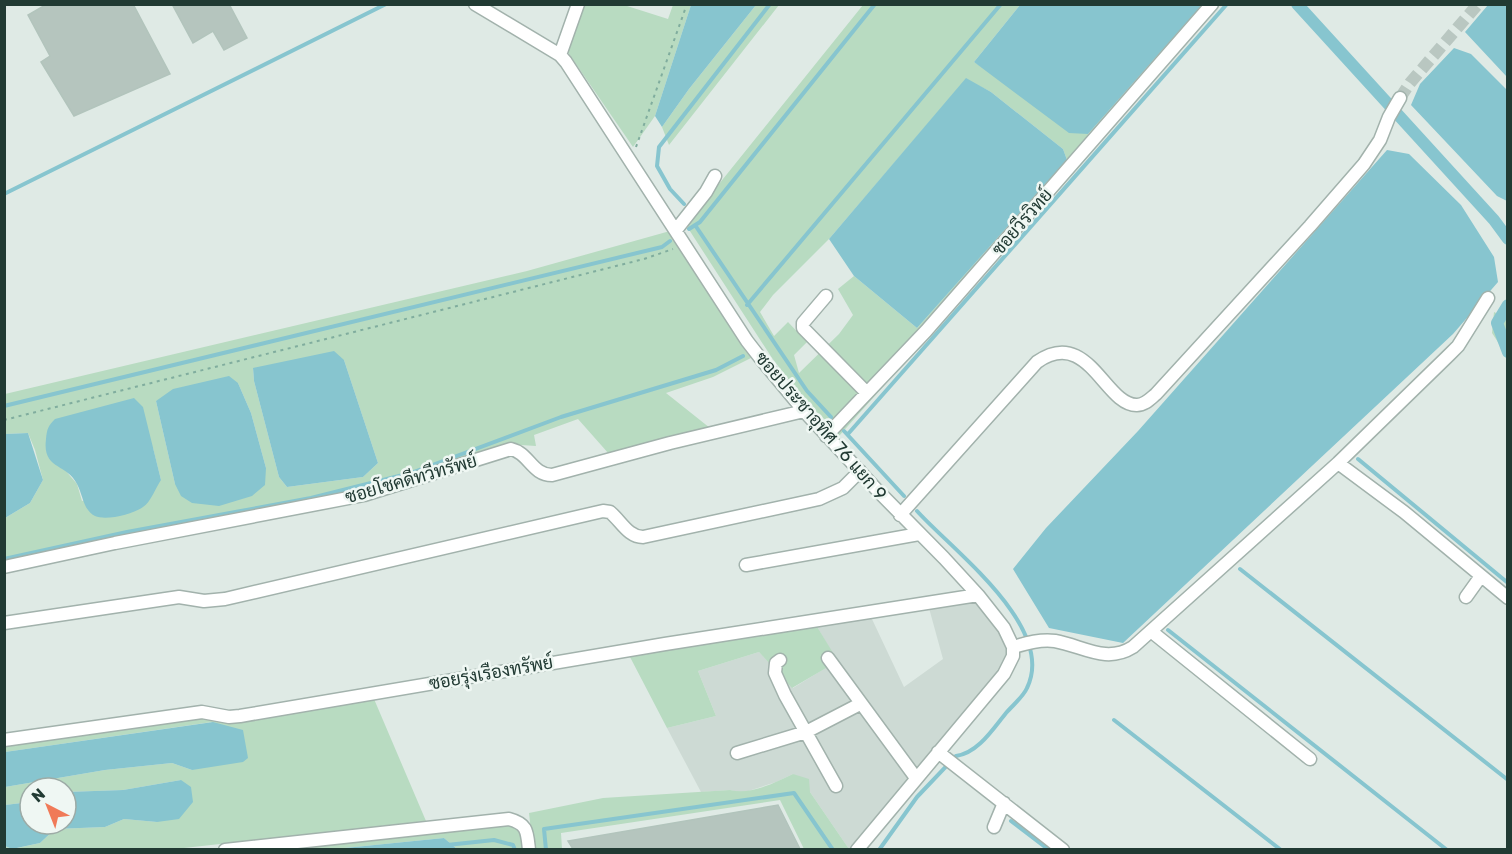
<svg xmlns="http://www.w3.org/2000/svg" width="1512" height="854" font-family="Rubik,Sarabun,sans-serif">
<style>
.built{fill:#cddad4}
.green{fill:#b8dbc1;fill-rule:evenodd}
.water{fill:#87c5cf}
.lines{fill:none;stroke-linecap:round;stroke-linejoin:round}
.stream{stroke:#87c5cf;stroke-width:4}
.canal{stroke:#87c5cf;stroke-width:12}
.building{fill:#b5c5be;stroke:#b2c4bc;stroke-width:1.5}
.minor-tunnel{stroke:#b9c7c1;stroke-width:12;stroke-dasharray:12 6;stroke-linecap:butt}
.minor-casing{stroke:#a2b2ac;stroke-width:15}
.path{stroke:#80ad9e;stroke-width:2;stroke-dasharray:3 4.5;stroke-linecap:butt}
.minor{stroke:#fff;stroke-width:12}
.labels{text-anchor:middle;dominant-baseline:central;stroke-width:5;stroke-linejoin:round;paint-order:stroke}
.street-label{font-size:18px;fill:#213a33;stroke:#eff7f3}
</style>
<rect width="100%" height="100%" fill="#dfeae5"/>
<path class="built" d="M 976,600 L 1003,633 L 1009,649 L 1006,663 L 849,849 L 810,792 L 793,774 L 776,782 L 742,793 L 730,790 L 701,792 L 667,728 L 716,716 L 698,671 L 759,652 L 793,688 L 837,661 L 816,625 L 871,617 L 904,687 L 943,659 L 929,608 Z"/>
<path class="green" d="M 585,5 L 624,5 L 668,19 L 673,5 L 691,5 L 655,116 L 633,147 L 567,51 L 568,44 Z
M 756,5 L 779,5 L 669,145 L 662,127 L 689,89 Z
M 863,5 L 1020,5 L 974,62 L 1088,134 L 1202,5 L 1217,5 L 1065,183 L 839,436 L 829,423 L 809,406 L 772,358 L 686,225 ZM 966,79 L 991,92 L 1063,149 L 1067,160 L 917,328 L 854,276 L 838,289 L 853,315 L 839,334 L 799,373 L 794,355 L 807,342 L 788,322 L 774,336 L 760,312 L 773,295 L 829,239 Z
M 670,231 L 755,356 L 713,377 L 666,393 L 710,428 L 609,454 L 578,419 L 534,435 L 536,446 L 521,445 L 491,451 L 318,500 L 5,565 L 5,518 L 30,503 L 43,480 L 35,450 L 28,433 L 5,434 L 5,394 L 527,271 ZM 344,360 L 378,463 L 363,477 L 287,487 L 279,477 L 254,381 L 253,369 ZM 238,383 L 251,413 L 266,468 L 175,484 L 156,401 ZM 153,448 L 161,480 L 82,501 L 77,484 L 65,470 Z
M 1494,312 L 1507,318 L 1507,356 L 1492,333 Z
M 816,625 L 838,661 L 792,688 L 759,652 L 698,671 L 716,716 L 667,728 L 630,657 Z
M 374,699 L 426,821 L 175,849 L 5,849 L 5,846 L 13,849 L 40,843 L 55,829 L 105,827 L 124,819 L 157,822 L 181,780 L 123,790 L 66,792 L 66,788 L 30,788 L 30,802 L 5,805 L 5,787 L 105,770 L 172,763 L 192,770 L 212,722 L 5,752 L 5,742 L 206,714 L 242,720 Z
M 793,774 L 809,779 L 810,792 L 849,849 L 804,849 L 780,800 L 561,833 L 562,849 L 533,849 L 529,813 L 603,798 L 730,790 C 751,795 774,783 793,774 Z
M 508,822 C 523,827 524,835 525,849 L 457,849 L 444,838 L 335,849 L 252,850 Z"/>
<path class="water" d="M 691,5 L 756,5 L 689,89 L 662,127 L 655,116 Z
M 1020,5 L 1020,4 L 1202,5 L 1088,134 L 1069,133 L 974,62 Z
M 1488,5 L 1507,5 L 1507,77 L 1465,32 Z
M 1454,48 L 1471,54 L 1507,90 L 1507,201 L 1497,196 L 1411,105 L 1420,84 Z
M 966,78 L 991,92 L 1063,149 L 1067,160 L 917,328 L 854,276 L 829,239 Z
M 1387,150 L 1409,154 L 1461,205 L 1494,257 L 1498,282 L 1453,334 L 1123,643 L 1049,628 L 1013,569 L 1046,528 L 1138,431 Z
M 334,351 L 344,360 L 378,463 L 363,477 L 287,487 L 279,477 L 254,381 L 253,368 Z
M 229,376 L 238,383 L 251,413 L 266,468 L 265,485 L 252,496 L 219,506 L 192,503 L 181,496 L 175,484 L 156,401 L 173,389 Z
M 134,398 L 143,407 L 161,480 C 156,487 151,502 143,507 C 134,514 106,521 95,516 C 83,510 83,495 77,484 C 67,463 42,470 46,439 C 47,429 48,426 55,419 Z
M 28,433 L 43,480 L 30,503 L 5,518 L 5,434 Z
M 213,722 L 243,730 L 248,758 L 243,762 L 192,770 L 172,763 L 105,770 L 5,787 L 5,752 Z
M 181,780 L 191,787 L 193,802 L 179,819 L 157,822 L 124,819 L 105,827 L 55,829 L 40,843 L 12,849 L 5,846 L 5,805 L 30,802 L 30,824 L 66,824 L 66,792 L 123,790 Z
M 444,838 L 457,849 L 335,849 Z"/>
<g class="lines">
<path class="stream" d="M 4,194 L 386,4
M 684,204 L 670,189 L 657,166 L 659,147 L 770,4
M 695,225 L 807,391 L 831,417
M 689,229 L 700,222 L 875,4
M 1505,235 L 1508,233
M 747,305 L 1001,4
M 4,406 L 662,247 L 670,241
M 844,431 L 904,496
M 848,434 L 1227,4
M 1358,459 L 1508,583
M 4,559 L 127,532 L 311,498 L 411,473 L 561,417 L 716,370 L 743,356
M 1240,569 L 1508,780
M 1168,630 L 1447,850
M 1114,720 L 1281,850
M 1011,821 L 1049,850
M 447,845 L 494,840 L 513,845 L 515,850
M 546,850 L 544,829 L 794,793 L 833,850
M 879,850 L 917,797 L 956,756 C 978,753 993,729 1006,713 C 1013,705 1023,697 1027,688 C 1057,627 952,550 917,511"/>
<path class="canal" d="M 1297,4 L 1494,220 L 1508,239
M 1508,305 L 1497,323 L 1508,352"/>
</g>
<path class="building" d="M 47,4 L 133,4 L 170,74 L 74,116 L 41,62 L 50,56 L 28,15 Z
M 172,4 L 229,4 L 247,38 L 224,50 L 213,31 L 193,43 Z
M 778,805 L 800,849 L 573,849 L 568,841 Z"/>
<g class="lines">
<path class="minor-tunnel" d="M 1400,98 L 1410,83 L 1478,4"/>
<g class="minor-casing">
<path id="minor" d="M 475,4 L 560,55 L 566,62 L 747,341 L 761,359 L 804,411 L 878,491 L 944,558 L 978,595 L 1004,628 L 1013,647 L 1013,656 L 1004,674 L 857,850
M 560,55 L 578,4
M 676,230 L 706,192 L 715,176
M 826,296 L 803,323 L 803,328 L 867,393
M 826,436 L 926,331 L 1212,4
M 1338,463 L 1404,512 L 1508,598
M 900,515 L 1037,362 C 1088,326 1105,406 1137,405 C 1145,405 1150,399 1156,394 L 1310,226 L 1364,164 L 1380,140 L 1389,117 L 1400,98
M 746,565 L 919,534
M 4,567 L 115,543 L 364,495 L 511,449 C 529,453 532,475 552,475 L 670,443 L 804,411
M 1466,597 L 1481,576
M 4,623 L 179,597 L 204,601 L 225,599 L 603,511 L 610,512 C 621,521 628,537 643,537 L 819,499 L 843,488 L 860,471
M 1152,632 L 1310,759
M 1013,647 C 1027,643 1041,639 1055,641 C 1083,646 1106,664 1133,647 L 1338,463 L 1449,355 L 1458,346 L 1488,298
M 828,658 L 916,778
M 780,660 L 776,663 L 775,673 L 785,695 L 836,786
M 4,740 L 202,712 L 229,717 L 240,716 L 665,644 L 978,595
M 938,752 L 1063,850
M 737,753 L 806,732 L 860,704
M 994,827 L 1004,803
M 225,850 L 509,819 C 528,824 527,832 529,850"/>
</g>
<path class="path" d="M 636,147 L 687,4
M 4,420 L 644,259 L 673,249"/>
<use href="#minor" class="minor"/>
</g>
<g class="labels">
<g class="street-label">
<text transform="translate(1022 222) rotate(-49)">ซอยวีรวิทย์</text>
<text transform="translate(821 426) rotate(49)">ซอยประชาอุทิศ 76 แยก 9</text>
<text transform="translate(411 479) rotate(-16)">ซอยโชคดีทวีทรัพย์</text>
<text transform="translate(491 673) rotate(-10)">ซอยรุ่งเรืองทรัพย์</text>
</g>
</g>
<rect width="1512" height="854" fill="none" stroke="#213a33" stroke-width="12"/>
<g transform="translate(48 806) rotate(318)"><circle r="28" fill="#eff7f3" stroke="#9daba6" stroke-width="1.5"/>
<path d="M0-4.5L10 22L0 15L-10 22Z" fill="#f07a58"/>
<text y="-9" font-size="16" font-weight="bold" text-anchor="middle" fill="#213a33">N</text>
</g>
</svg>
